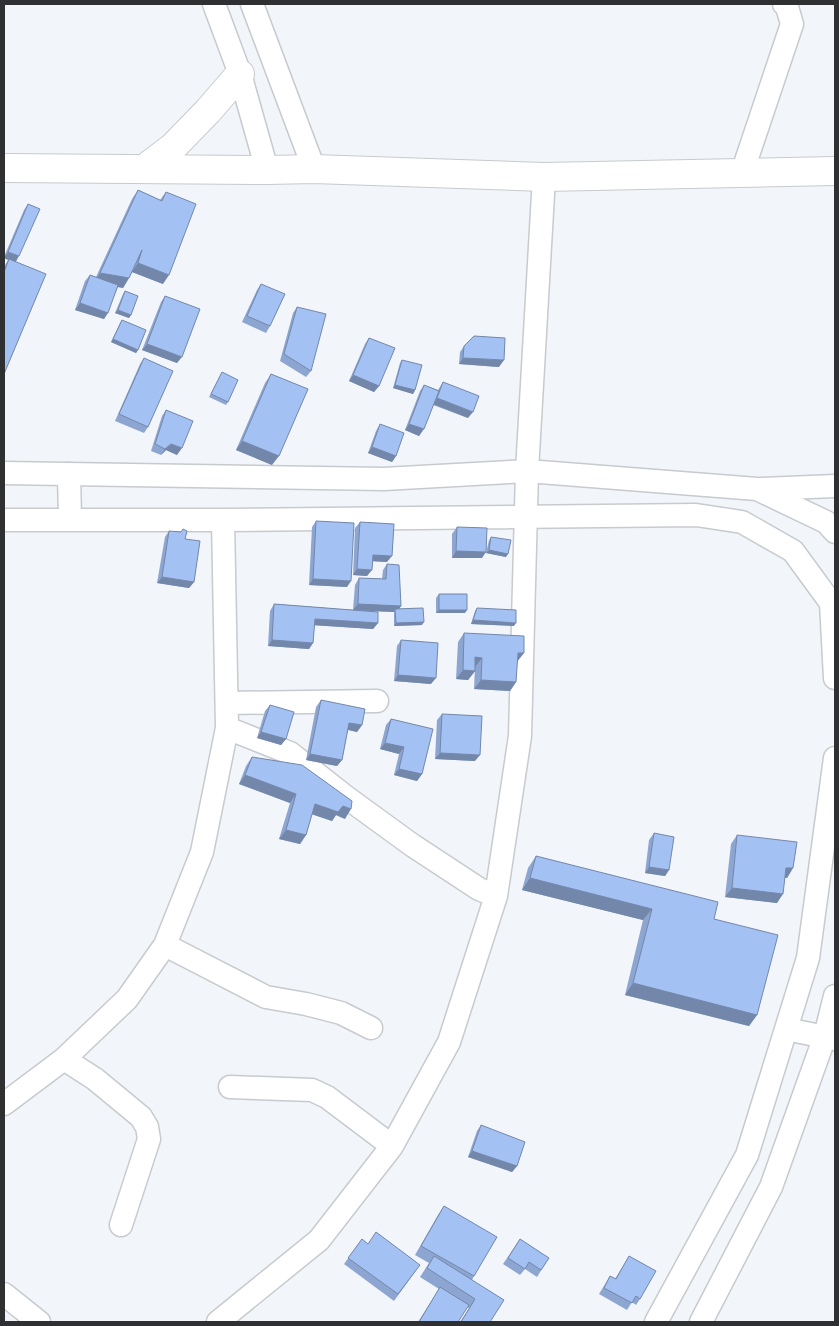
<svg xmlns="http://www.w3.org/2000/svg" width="839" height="1326" font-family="'PT Sans Narrow',sans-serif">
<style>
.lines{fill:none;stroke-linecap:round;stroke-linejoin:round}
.minor-casing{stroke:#c7cace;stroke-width:25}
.tertiary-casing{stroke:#c7cace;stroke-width:30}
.minor{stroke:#fff;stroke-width:22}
.tertiary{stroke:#fff;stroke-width:28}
.wall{fill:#8da6d1}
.shaded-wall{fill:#7387aa}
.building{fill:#a4c1f3;stroke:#7387aa}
</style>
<rect width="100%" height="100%" fill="#f2f5fa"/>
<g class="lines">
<g class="minor-casing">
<path id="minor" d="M 214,4 L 240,74 L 267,170
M 252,4 L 314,169
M 742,173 L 792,24 L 787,7 L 784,4
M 4,473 L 384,479 L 527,471 L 757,489 L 826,522 L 835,532
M 69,474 L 70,519
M 761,489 L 835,486
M 4,520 L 223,520 L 696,515 L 742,522 L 793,551 L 831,603 L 835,678
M 227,703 L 377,701
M 227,728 L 290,753 L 346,797 L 412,845 L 479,889 L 496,896
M 165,945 L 266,997 L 306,1004 L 341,1013 L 371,1028
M 786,1029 L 835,1039
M 64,1059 L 95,1079 L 141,1117 L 147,1127 L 149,1139 L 121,1225
M 230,1087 L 312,1090 L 327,1097 L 392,1146
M 4,1104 L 64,1059 L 127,999 L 165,945 L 202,852 L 227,728 L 223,520
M 4,1294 L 39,1322
M 218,1322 L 319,1240 L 392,1146 L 449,1042 L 496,896 L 520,736 L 527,471 L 544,177
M 656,1322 L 747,1155 L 808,958 L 835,758
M 701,1322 L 771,1187 L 825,1036 L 835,996"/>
</g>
<g class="tertiary-casing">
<path id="tertiary" d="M 4,168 L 267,170 L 314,169 L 544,177 L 835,171
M 144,169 L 173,147 L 208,111 L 240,74"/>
</g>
<use href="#minor" class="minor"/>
<use href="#tertiary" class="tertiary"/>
</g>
<path class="wall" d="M 138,190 L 160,200 L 166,192 L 163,284 L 132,272 L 129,278 L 123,288 L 118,287 L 104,319 L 75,310 L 85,281 L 90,275 L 96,277 L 132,199 Z
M 28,204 L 16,262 L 4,374 L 4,267 L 8,260 L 4,258 L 4,257 L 24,210 Z
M 261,284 L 270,326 L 266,333 L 242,322 L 257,290 Z
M 125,291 L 131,315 L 129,318 L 115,313 L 123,294 Z
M 165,296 L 177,363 L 142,350 L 161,302 Z
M 297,307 L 311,371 L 306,377 L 280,361 L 293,313 Z
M 122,320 L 138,350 L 136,353 L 111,342 L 120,323 Z
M 369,338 L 379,386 L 374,392 L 349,381 L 365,344 Z
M 464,346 L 499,367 L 459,364 L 460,352 Z
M 144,358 L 148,427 L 144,433 L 115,421 L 140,364 Z
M 402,360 L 415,390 L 413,394 L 393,388 L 400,363 Z
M 222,372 L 228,402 L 226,405 L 209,397 Z
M 271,374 L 272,465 L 236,450 L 265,383 Z
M 443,382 L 468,418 L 433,405 L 419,436 L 405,430 L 420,391 L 424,385 L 438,390 Z
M 166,410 L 177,455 L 166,450 L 161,455 L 151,451 L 162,416 Z
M 380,424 L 396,456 L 392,462 L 368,453 L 376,431 Z
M 316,521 L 347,587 L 309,585 L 312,527 Z
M 360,522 L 387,562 L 372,561 L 367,576 L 353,575 L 355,528 Z
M 457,527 L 482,558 L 452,558 L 452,534 Z
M 169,531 L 185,539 L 194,582 L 189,588 L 157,583 L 165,537 Z
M 491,537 L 506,557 L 486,553 L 489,540 Z
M 387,564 L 401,606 L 399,609 L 422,625 L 394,626 L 394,612 L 366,611 L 378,623 L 373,629 L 314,625 L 313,643 L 309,649 L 268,646 L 270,611 L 274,604 L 353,610 L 355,585 L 359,578 L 382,579 L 383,570 Z
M 439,594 L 465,613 L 436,613 L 436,598 Z
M 477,608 L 514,626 L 471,624 L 475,611 Z
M 464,633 L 517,662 L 516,682 L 510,691 L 474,689 L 475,667 L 475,671 L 468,680 L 456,679 L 458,642 Z
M 401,640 L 431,684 L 394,681 L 397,646 Z
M 321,700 L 362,725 L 357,732 L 348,730 L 342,760 L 337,766 L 306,760 L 316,707 Z
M 270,705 L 286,739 L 281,745 L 257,738 L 265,711 Z
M 442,714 L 475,761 L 435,759 L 437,720 Z
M 391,719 L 422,774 L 417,781 L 394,775 L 399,754 L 380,749 L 386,725 Z
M 252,757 L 345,819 L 336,815 L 332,821 L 312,814 L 306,835 L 300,844 L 279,839 L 290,803 L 239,784 L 246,766 Z
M 654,833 L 669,870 L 665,876 L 645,873 L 649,840 Z
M 737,835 L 793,868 L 787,878 L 785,877 L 777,903 L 725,897 L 731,844 Z
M 536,856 L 714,919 L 757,1015 L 749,1026 L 625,995 L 643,920 L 522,890 L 528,868 Z
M 481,1125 L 517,1166 L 512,1172 L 468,1157 L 477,1131 Z
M 444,1206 L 474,1276 L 472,1280 L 490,1322 L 460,1322 L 469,1308 L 467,1307 L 458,1322 L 418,1322 L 439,1289 L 420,1277 L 429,1263 L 415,1255 L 438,1215 Z
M 362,1239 L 368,1244 L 420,1265 L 394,1301 L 344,1264 Z
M 520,1239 L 549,1258 L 537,1277 L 525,1269 L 520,1275 L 503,1264 Z
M 629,1256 L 640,1299 L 636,1305 L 632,1302 L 627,1310 L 599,1294 L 610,1276 L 615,1279 Z"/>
<path class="shaded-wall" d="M 8,252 L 19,256 L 15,263 L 4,258 Z
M 138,263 L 169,275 L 163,284 L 132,272 Z
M 100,273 L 129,278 L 123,288 L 94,282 Z
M 80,303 L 108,313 L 104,319 L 75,310 Z
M 118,310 L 131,315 L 129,318 L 115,313 Z
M 113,339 L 138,350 L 136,353 L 111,342 Z
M 147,344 L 182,357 L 177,363 L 142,350 Z
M 463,358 L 504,360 L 499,367 L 459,364 Z
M 353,375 L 379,386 L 374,392 L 349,381 Z
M 395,385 L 415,390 L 413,394 L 393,388 Z
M 437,398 L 473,412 L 468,418 L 433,404 Z
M 409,424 L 424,429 L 419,436 L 405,430 Z
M 242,441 L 279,456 L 272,465 L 236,450 Z
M 171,444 L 182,448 L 177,455 L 166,450 L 161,455 L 165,449 Z
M 372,447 L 396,456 L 392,462 L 368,453 Z
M 489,550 L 508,554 L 506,557 L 486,553 Z
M 456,551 L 486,552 L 482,558 L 452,558 Z
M 373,555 L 392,556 L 387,562 L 368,561 Z
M 357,569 L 372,570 L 367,576 L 353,575 Z
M 162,577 L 194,582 L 189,588 L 157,583 Z
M 313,579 L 351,581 L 347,587 L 309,585 Z
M 358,604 L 401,606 L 397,612 L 395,609 L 394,612 L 353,610 Z
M 439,610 L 467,610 L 465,613 L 436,613 Z
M 315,619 L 378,623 L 373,629 L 310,625 Z
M 473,620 L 516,623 L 514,626 L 471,624 Z
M 424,622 L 422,625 L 394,626 L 396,623 Z
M 272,640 L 313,643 L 309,649 L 268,646 Z
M 518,653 L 524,653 L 517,662 Z
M 475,657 L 482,658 L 475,667 L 469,666 Z
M 463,670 L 475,671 L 468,680 L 456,679 Z
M 398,675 L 436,678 L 431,684 L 394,681 Z
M 481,680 L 516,682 L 510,691 L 474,689 Z
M 349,723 L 362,725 L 357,732 L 345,729 Z
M 261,732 L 286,739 L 281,745 L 257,738 Z
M 385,743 L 404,747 L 399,754 L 380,749 Z
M 440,753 L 480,755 L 475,761 L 435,759 Z
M 310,754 L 342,760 L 337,766 L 306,760 Z
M 399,769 L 422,774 L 417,781 L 394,775 Z
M 245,775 L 296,794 L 290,803 L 239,784 Z
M 315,804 L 343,806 L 351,809 L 345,819 L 336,815 L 332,821 L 308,813 Z
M 286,830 L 306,835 L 300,844 L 279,839 Z
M 649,867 L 669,870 L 665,876 L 645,873 Z
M 786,868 L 793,868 L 787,878 L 780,877 Z
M 530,878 L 652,909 L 643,920 L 522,890 Z
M 732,888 L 783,894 L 777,903 L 725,897 Z
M 633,983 L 757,1015 L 749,1026 L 625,995 Z
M 472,1151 L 517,1166 L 512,1172 L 468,1157 Z"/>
<path class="building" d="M 138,190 L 162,201 L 166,192 L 196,204 L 169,275 L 138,263 L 142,250 L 129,278 L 100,273 Z
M 28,204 L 40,209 L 19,256 L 8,252 Z
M 9,259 L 46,274 L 4,374 L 4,272 Z
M 90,275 L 118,285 L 108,313 L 80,303 Z
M 261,284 L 285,294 L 270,326 L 247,316 Z
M 125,291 L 138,296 L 131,315 L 118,310 Z
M 165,296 L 200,309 L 182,357 L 147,344 Z
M 297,307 L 326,314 L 311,371 L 284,354 Z
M 122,320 L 146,330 L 138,350 L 113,339 Z
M 474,336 L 505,338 L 504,360 L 463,358 L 464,346 Z
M 369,338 L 395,348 L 379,386 L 353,375 Z
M 144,358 L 173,371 L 148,427 L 119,414 Z
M 402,360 L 422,365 L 415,390 L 395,385 Z
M 222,372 L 238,380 L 228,402 L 211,394 Z
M 271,374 L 308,389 L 279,456 L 242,441 Z
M 443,382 L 479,396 L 473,412 L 437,398 Z
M 424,385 L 439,391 L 424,429 L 409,424 Z
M 166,410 L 193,421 L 182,448 L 171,444 L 165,449 L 155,444 Z
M 380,424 L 404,433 L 396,456 L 372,447 Z
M 316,521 L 354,523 L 351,581 L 313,579 Z
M 360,522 L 394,524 L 392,556 L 373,555 L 372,570 L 357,569 Z
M 457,527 L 487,528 L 486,552 L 456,551 Z
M 183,529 L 187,531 L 185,539 L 200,541 L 194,582 L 162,577 L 169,531 L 181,532 Z
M 491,537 L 511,540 L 508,554 L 489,550 Z
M 387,564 L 399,565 L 401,606 L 358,604 L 359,578 L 386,579 Z
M 439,594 L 467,594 L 467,610 L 439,610 Z
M 274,604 L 378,612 L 378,623 L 315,619 L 313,643 L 272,640 Z
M 423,608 L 424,622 L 396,623 L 395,609 Z
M 477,608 L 516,610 L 516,623 L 473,620 Z
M 464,633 L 524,636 L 524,653 L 518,653 L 516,682 L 481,680 L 482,658 L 475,657 L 475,671 L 463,670 Z
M 401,640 L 438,643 L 436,678 L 398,675 Z
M 321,700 L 365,709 L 362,725 L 349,723 L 342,760 L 310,754 Z
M 270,705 L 294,712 L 286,739 L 261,732 Z
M 442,714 L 482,716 L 480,755 L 440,753 Z
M 391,719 L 433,729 L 422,774 L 399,769 L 404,747 L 385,743 Z
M 252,757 L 302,765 L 352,801 L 351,809 L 343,806 L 338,812 L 315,804 L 306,835 L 286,830 L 296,794 L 245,775 Z
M 654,833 L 674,837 L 669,870 L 649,867 Z
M 737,835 L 797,842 L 793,868 L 786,868 L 783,894 L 732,888 Z
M 536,856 L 718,902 L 714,919 L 778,935 L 757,1015 L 633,983 L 652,909 L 530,878 Z
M 481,1125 L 525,1142 L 517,1166 L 472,1151 Z
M 444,1206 L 497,1237 L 474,1276 L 421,1246 Z
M 376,1232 L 420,1265 L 398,1294 L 348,1258 L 362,1239 L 368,1244 Z
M 520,1239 L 549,1258 L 541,1270 L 529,1262 L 525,1269 L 508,1258 Z
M 434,1256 L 504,1300 L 490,1322 L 461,1322 L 475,1299 L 427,1268 Z
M 629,1256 L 656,1271 L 640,1299 L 636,1296 L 632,1303 L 604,1288 L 610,1276 L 616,1279 Z
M 440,1287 L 469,1305 L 458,1322 L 419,1322 Z"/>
<rect width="839" height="1326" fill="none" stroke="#2f3032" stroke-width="10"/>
</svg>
